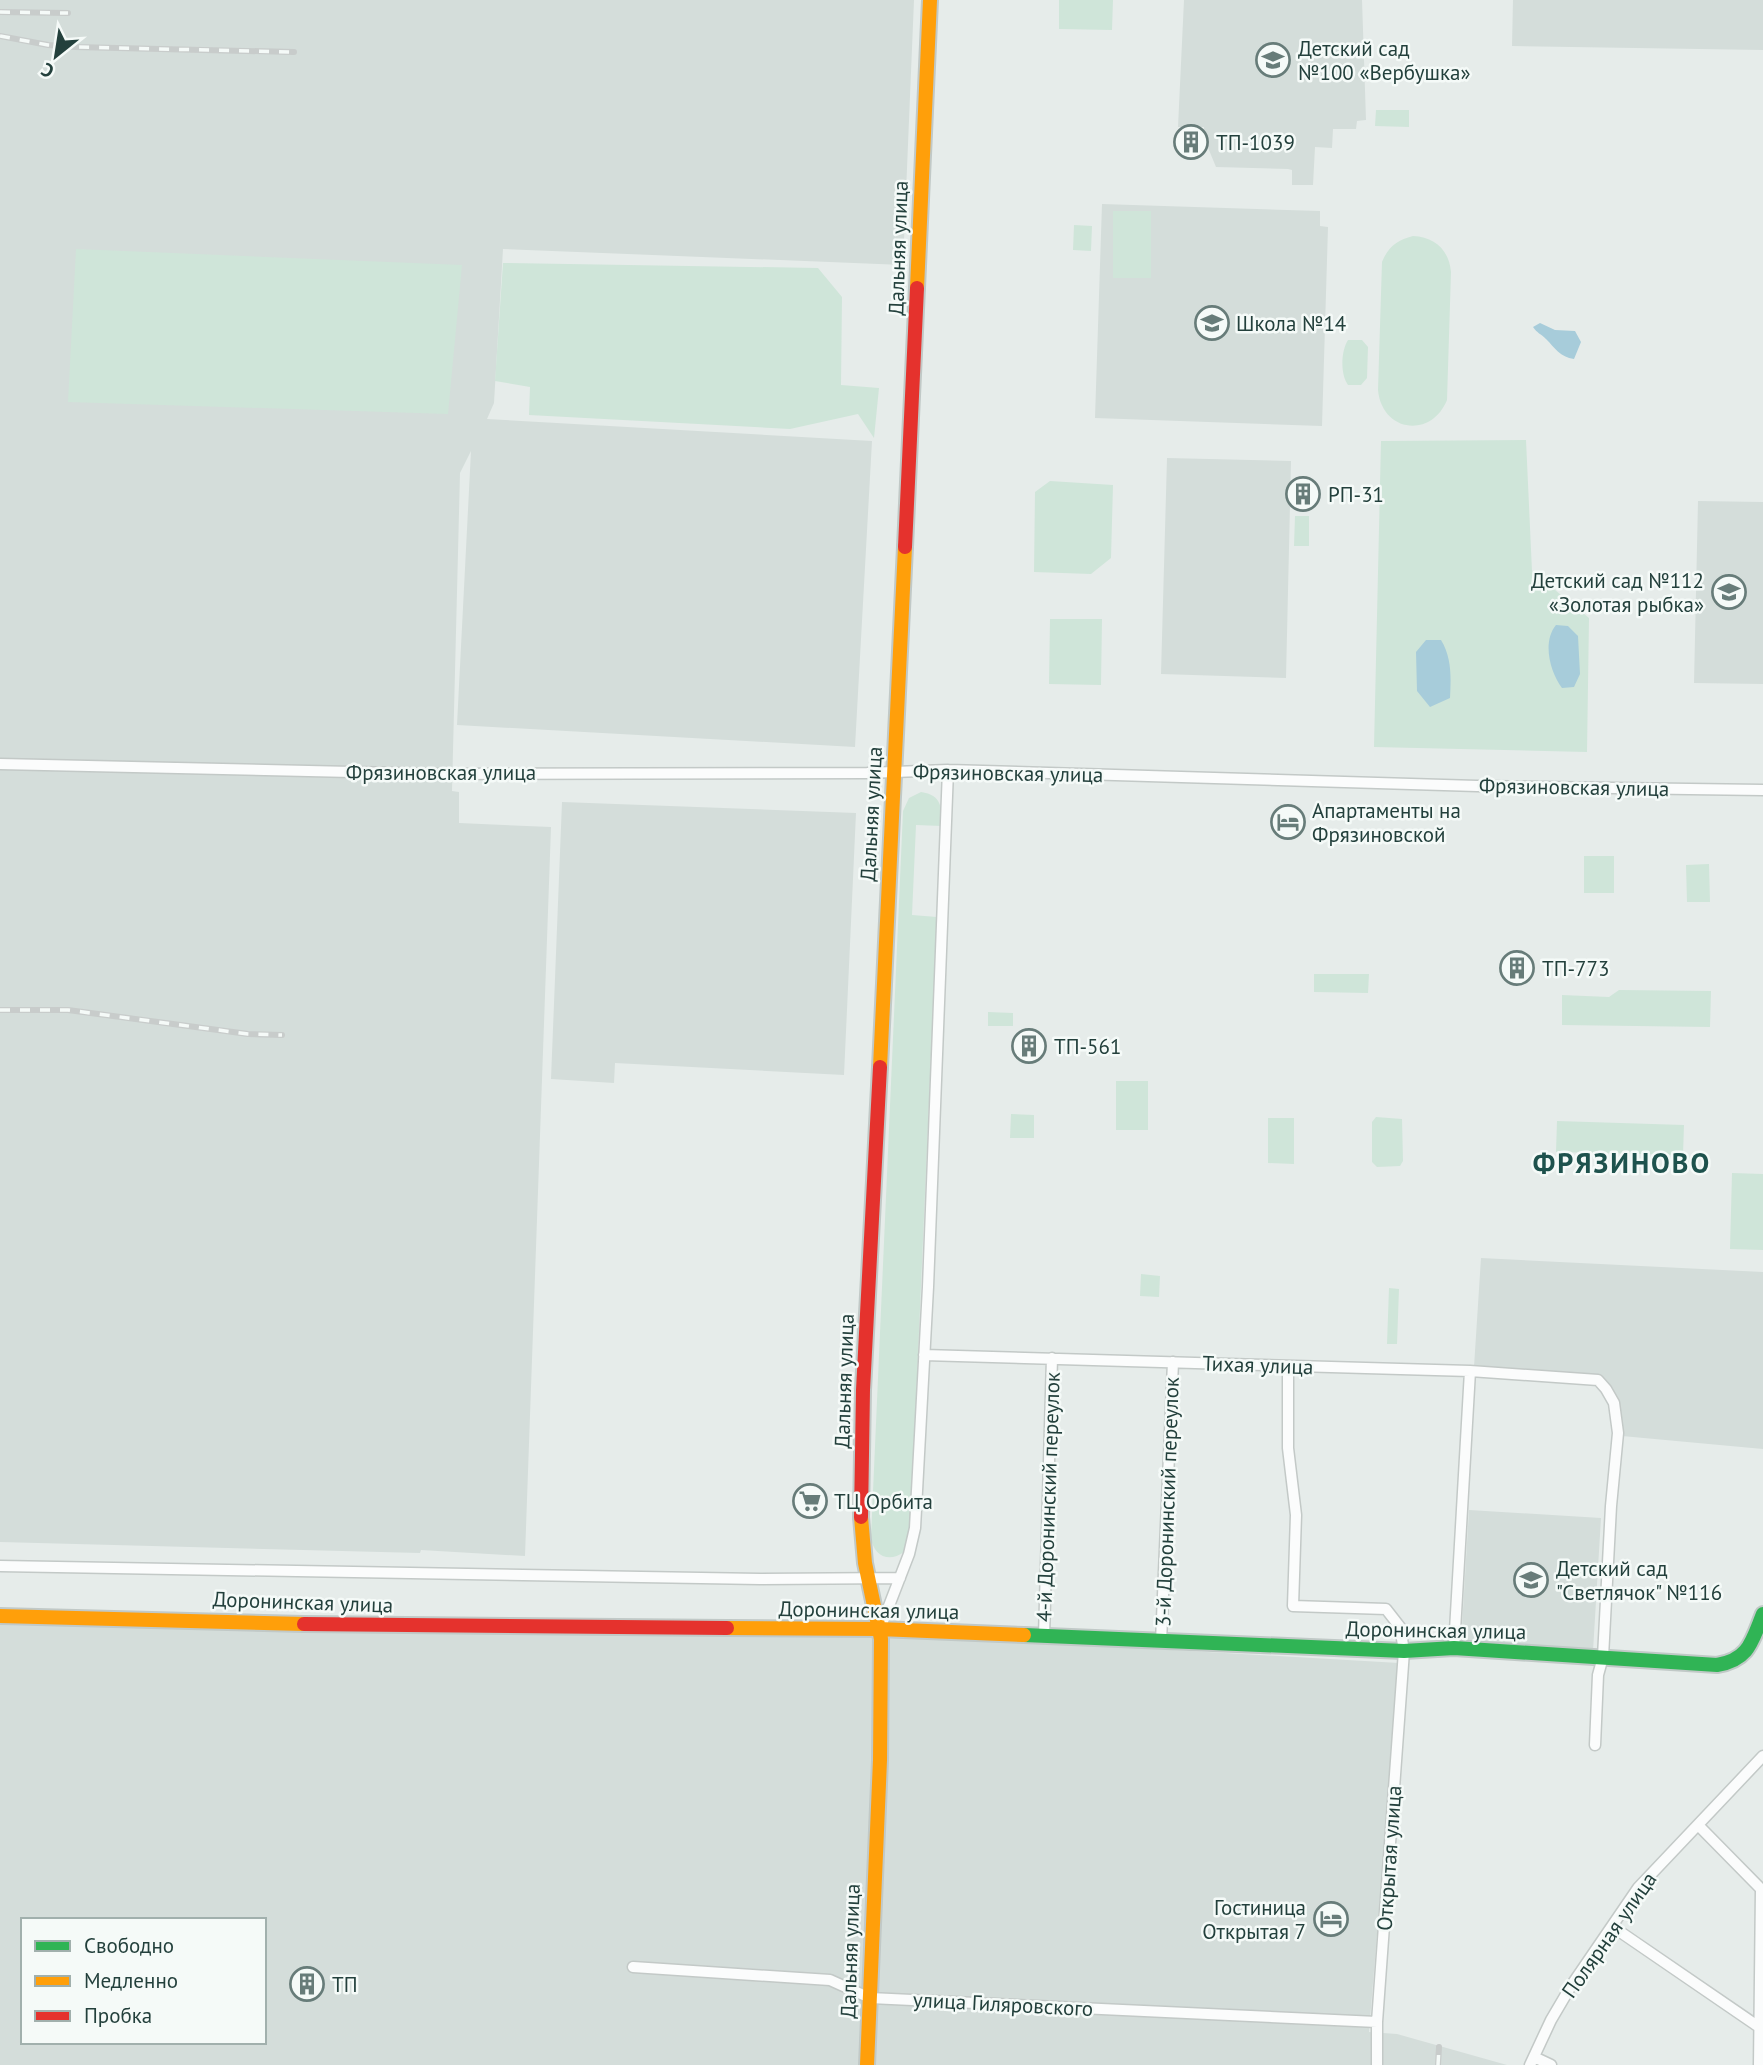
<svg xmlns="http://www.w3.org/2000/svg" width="1763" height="2065" font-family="'PT Sans',sans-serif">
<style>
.built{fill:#d4ddda;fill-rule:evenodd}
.green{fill:#cfe5d9}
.water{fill:#a7ccda}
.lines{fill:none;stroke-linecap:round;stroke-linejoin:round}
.street-casing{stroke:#c3c9c7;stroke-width:13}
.fast-casing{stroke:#c1c9c7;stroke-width:18}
.slow-casing{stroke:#c1c9c7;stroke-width:18}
.jam-casing{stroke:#c1c9c7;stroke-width:18}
.street{stroke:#fbfcfc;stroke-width:10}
.fast{stroke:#30b455;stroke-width:14}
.slow{stroke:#ff9f0a;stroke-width:14}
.jam{stroke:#e5322d;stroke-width:14}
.rail-casing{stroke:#c8cccb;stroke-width:6}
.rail{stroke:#f5faf8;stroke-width:3.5;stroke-dasharray:10;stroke-linecap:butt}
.labels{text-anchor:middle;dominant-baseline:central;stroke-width:5;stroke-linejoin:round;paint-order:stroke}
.poi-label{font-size:21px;fill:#23403c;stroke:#f5faf8;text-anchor:start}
.street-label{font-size:21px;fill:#23403c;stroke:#f5faf8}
.district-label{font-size:28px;font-weight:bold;letter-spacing:2px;fill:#1e524d;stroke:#f5faf8}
</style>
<rect width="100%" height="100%" fill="#e6ecea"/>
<path class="built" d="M 0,0 L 914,0 L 903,265 L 503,249 L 494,403 L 487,419 L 872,441 L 855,747 L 457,725 L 471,451 L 460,473 L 452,791 L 459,792 L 459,823 L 551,827 L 525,1556 L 421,1550 L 420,1553 L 0,1542 Z
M 1184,0 L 1362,0 L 1366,120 L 1357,121 L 1356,129 L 1333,129 L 1332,148 L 1315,147 L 1313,185 L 1292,185 L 1292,170 L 1288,169 L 1216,167 L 1204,138 L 1204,127 L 1178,127 Z
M 1513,0 L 1763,0 L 1763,50 L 1512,46 Z
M 1102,204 L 1320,211 L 1320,226 L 1328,227 L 1322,426 L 1095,418 Z
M 1167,458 L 1291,461 L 1286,678 L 1161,674 Z
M 1698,501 L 1763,502 L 1763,684 L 1694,683 Z
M 562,802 L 856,813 L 844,1075 L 615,1063 L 614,1083 L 551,1079 Z
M 1481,1258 L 1763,1272 L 1763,1449 L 1622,1436 L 1600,1378 L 1474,1367 Z
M 1469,1510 L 1601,1518 L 1593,1651 L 1461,1643 Z
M 0,1625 L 911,1635 L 1399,1663 L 1369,2032 L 1397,2034 L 1507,2065 L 0,2065 ZM 23,1920 L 264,1920 L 264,2042 L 23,2042 Z"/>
<path class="green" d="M 1059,0 L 1113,0 L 1112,30 L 1059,29 Z
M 1376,110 L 1409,110 L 1409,127 L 1375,126 Z
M 1113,211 L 1151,211 L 1151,278 L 1113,278 Z
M 1074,225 L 1092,226 L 1091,251 L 1073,250 Z
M 1413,236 C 1435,237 1449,250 1451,272 L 1447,400 C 1431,439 1382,432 1378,390 L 1382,262 C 1388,247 1397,240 1413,236 Z
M 76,249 L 462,265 L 448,414 L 68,402 Z
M 503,263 L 818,268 L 842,297 L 841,385 L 879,388 L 874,438 L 858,414 L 790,429 L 529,415 L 530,387 L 495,381 Z
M 1348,340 L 1362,340 L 1368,347 L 1367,378 L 1361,385 L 1348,385 C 1340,374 1341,351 1348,340 Z
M 1526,440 L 1532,571 L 1589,618 L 1587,752 L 1374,747 L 1381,441 Z
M 1050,481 L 1113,485 L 1111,558 L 1091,574 L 1034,572 L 1035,492 Z
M 1295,516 L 1309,516 L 1309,546 L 1294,546 Z
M 1050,619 L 1102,619 L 1101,685 L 1049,684 Z
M 921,792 C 942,795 942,808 942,826 L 916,825 L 912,915 L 937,917 L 910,1539 L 904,1552 C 889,1563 873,1556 871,1537 L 903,811 L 909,798 Z
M 1584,856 L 1614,856 L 1614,893 L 1584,893 Z
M 1709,864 L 1710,902 L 1687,902 L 1686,865 Z
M 1314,974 L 1369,974 L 1368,993 L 1314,992 Z
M 1619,990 L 1711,991 L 1710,1027 L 1562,1025 L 1562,995 L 1609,997 Z
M 988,1012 L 1013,1013 L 1013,1026 L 988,1026 Z
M 1116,1081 L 1148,1081 L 1148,1130 L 1116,1130 Z
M 1011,1114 L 1034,1115 L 1034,1138 L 1010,1138 Z
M 1376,1117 L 1402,1119 L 1403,1161 L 1400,1166 L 1377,1167 L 1372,1162 L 1372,1122 Z
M 1268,1118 L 1294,1118 L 1294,1164 L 1268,1163 Z
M 1557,1121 L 1684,1125 L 1683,1155 L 1556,1152 Z
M 1732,1173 L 1763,1174 L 1763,1250 L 1730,1249 Z
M 1141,1274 L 1160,1276 L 1159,1297 L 1140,1296 Z
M 1389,1288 L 1399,1289 L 1397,1344 L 1387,1344 Z"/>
<path class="water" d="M 1540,323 L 1555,330 L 1575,331 L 1581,342 L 1574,359 C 1560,357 1555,348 1546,339 C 1541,334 1537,333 1533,327 Z
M 1556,625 L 1568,626 L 1578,636 L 1580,674 L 1574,687 L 1562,688 C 1550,672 1542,642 1556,625 Z
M 1426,640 L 1441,640 C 1452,658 1451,677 1450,698 L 1430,707 L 1417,691 L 1416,652 Z"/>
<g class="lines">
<g class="street-casing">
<path id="street" d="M 0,764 L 439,774 L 867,773 L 948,770 L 1477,786 L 1763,790
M 924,1355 L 1470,1371 L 1598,1380 L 1606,1389 L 1614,1403 L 1618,1433 L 1611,1506 L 1603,1657 L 1598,1675 L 1595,1745
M 1288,1366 L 1288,1448 L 1296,1515 L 1293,1606 L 1386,1609 L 1400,1627 L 1404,1651 L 1377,2022 L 1377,2065
M 0,1566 L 760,1579 L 900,1578
M 880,1629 L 909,1554 L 915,1528 L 928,1287 L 948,770
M 1044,1636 L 1052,1358
M 1161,1642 L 1173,1362
M 1454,1648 L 1470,1371
M 1698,1825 L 1761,1889 L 1759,2065
M 1613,1927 L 1762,2029
M 633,1967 L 830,1980 L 870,1998 L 1377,2022
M 1534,2057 L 1551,2065
M 1530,2065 L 1551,2020 L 1571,1986 L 1638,1888 L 1763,1756"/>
</g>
<g class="fast-casing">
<path id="fast" d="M 1024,1635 L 1404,1651 L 1454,1648 L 1717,1665 C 1749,1660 1752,1641 1763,1614"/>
</g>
<g class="slow-casing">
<path id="slow" d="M 917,288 L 930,0
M 880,1067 L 905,547
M 861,1517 L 865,1563 L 881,1639 L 880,1760 L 867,2065
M 0,1616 L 304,1624
M 727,1628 L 879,1629 L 1024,1635"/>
</g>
<g class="jam-casing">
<path id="jam" d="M 905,547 L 917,288
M 861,1517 L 863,1390 L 880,1067
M 304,1624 L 727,1628"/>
</g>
<use href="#street" class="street"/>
<use href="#fast" class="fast"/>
<use href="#slow" class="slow"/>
<use href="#jam" class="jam"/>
<g class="rail-casing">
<path id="rail" d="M 0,12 L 68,13
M 0,36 L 48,45 L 75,47 L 294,52
M 0,1010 L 68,1010 L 248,1034 L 282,1035
M 1438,2065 L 1439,2047"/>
</g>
<use href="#rail" class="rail"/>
</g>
<defs>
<g id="school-ring" transform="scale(1.75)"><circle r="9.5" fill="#f5faf8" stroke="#677c79" stroke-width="1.5"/><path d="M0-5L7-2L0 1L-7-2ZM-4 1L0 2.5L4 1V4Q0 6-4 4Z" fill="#677c79"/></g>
<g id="building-ring" transform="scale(1.75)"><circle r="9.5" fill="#f5faf8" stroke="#677c79" stroke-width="1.5"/><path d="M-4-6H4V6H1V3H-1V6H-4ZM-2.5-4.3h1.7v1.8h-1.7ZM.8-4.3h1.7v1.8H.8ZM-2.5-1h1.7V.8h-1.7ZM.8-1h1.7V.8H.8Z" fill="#677c79"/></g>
<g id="hotel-ring" transform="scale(1.75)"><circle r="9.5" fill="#f5faf8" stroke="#677c79" stroke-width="1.5"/><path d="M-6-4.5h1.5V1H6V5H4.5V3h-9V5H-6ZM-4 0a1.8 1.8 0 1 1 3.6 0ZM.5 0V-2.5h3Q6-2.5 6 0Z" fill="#677c79"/></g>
<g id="supermarket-ring" transform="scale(1.75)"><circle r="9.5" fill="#f5faf8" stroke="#677c79" stroke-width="1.5"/><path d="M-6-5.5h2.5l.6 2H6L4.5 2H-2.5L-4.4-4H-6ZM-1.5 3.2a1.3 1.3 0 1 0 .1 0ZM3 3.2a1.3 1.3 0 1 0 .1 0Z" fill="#677c79"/></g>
</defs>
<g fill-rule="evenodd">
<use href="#school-ring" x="1273" y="60"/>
<use href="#building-ring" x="1191" y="142"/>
<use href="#school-ring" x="1212" y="323"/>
<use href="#building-ring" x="1303" y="494"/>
<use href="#school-ring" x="1729" y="592"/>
<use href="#hotel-ring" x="1288" y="822"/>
<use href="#building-ring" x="1517" y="968"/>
<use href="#building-ring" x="1029" y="1046"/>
<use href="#supermarket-ring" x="810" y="1501"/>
<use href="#school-ring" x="1531" y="1580"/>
<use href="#hotel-ring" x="1331" y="1919"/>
<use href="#building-ring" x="307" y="1984"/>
</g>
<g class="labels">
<g class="poi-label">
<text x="1298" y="48">Детский сад<tspan x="1298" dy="24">№100 «Вербушка»</tspan></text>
<text x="1216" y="142">ТП-1039</text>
<text x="1236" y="323">Школа №14</text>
<text x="1328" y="494">РП-31</text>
<text x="1704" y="580" text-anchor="end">Детский сад №112<tspan x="1704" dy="24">«Золотая рыбка»</tspan></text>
<text x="1312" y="810">Апартаменты на<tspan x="1312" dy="24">Фрязиновской</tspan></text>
<text x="1542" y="968">ТП-773</text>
<text x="1054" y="1046">ТП-561</text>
<text x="834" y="1501">ТЦ Орбита</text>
<text x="1556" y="1568">Детский сад<tspan x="1556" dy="24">"Светлячок" №116</tspan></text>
<text x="1306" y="1907" text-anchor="end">Гостиница<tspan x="1306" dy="24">Открытая 7</tspan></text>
<text x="332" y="1984">ТП</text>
</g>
<g class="street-label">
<text transform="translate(898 248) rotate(-88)">Дальняя улица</text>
<text x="441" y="772">Фрязиновская улица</text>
<text transform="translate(1008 773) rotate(1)">Фрязиновская улица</text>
<text transform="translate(1574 787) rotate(1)">Фрязиновская улица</text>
<text transform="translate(871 814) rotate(-87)">Дальняя улица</text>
<text transform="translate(1258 1365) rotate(2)">Тихая улица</text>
<text transform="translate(844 1381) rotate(-88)">Дальняя улица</text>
<text transform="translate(1048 1497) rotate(-88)">4-й Доронинский переулок</text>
<text transform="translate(1167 1502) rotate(-88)">3-й Доронинский переулок</text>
<text transform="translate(303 1602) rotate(2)">Доронинская улица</text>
<text transform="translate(869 1610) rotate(1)">Доронинская улица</text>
<text transform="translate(1436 1630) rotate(1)">Доронинская улица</text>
<text transform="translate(1389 1858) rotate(-86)">Открытая улица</text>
<text transform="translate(1609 1935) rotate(-55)">Полярная улица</text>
<text transform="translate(850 1951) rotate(-88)">Дальняя улица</text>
<text transform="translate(1003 2004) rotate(3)">улица Гиляровского</text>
</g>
<g class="district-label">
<text x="1622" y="1162">ФРЯЗИНОВО</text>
</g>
</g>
<rect x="21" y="1918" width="245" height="126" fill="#f5faf8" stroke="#a1b0ad" stroke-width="2"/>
<rect x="35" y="1941" width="35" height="10" fill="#30b455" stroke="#a1b0ad" stroke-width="2"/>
<text x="84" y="1953" font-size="21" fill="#23403c">Свободно</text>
<rect x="35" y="1976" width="35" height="10" fill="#ff9f0a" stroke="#a1b0ad" stroke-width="2"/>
<text x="84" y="1988" font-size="21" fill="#23403c">Медленно</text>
<rect x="35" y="2011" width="35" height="10" fill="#e5322d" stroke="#a1b0ad" stroke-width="2"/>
<text x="84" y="2023" font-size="21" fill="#23403c">Пробка</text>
<g transform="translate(56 56) rotate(210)" stroke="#f5faf8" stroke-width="5" paint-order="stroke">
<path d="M0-5L12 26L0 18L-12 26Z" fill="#23403c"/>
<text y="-10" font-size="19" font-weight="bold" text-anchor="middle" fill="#23403c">С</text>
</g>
</svg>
